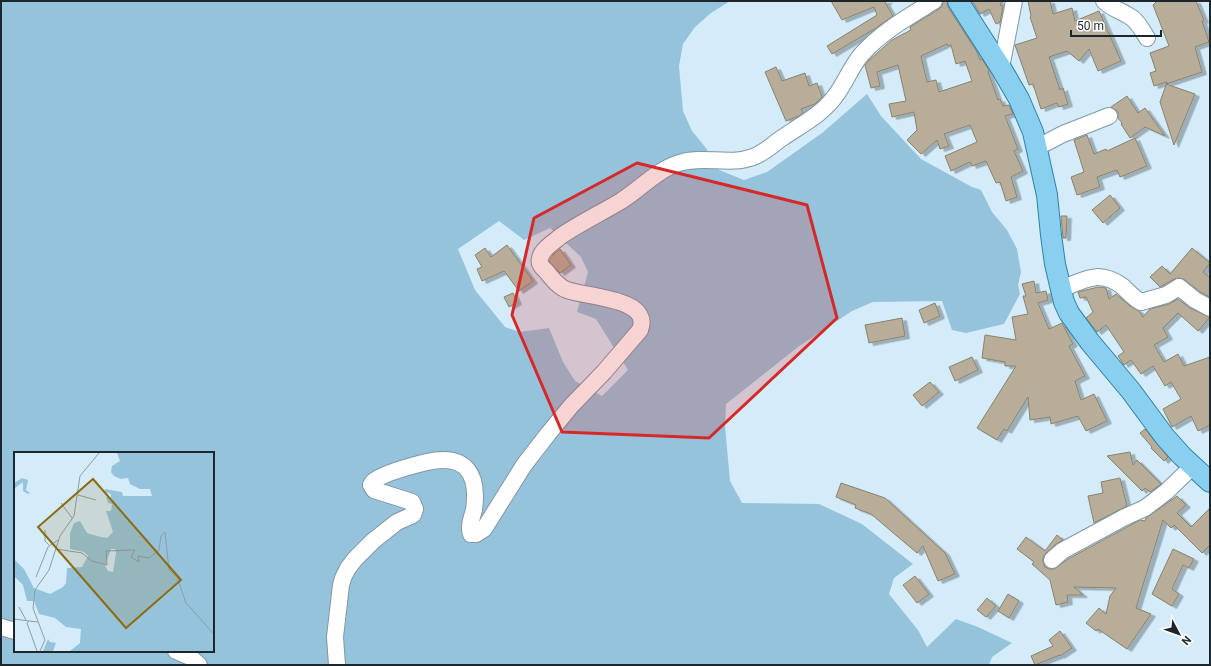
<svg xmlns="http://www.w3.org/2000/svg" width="1211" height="666" font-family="Roboto,sans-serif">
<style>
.green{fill:#96c3dc;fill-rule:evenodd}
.building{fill:#b8ad99;stroke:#8a816d;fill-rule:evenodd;filter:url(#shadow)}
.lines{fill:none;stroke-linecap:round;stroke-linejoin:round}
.minor-casing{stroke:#8196a3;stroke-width:18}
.major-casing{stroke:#3080a5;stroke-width:22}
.minor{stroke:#fff;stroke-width:16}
.major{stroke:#89d0f0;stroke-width:20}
.marked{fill:#d62828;fill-opacity:0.2;stroke:#d62828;stroke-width:3;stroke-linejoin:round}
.inset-road{fill:none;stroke:#8b9da7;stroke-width:1}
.view{fill:#8f6b10;fill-opacity:0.15;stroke:#8f6b10;stroke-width:2}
.inset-edge{fill:none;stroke:#1d262b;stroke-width:2}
</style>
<defs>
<filter id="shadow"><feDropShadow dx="4.5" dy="2.5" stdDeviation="0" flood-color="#0004"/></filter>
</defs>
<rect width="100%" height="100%" fill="#d4ecf9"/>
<path class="green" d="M 1,1 L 730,1 L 711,13 L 695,27 L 683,44 L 679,66 L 683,111 L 692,131 L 706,148 L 719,170 L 744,180 L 767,172 L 822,133 L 867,94 L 881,116 L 921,159 L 972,187 L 981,190 L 992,212 L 1007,230 L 1017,249 L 1021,272 L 1018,285 L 1020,294 L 1004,324 L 966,333 L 952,330 L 942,301 L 873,302 L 852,311 L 798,347 L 726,404 L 725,426 L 730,481 L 742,503 L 819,504 L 862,524 L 913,564 L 894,578 L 889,594 L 918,630 L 927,647 L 956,619 L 978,627 L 1012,643 L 992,657 L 989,665 L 1,665 ZM 499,221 L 524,240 L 550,228 L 581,257 L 588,272 L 577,312 L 596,319 L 628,370 L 602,396 L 575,381 L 563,362 L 549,328 L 520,332 L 505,327 L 475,290 L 458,249 ZM 15,453 L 213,453 L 213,651 L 15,651 Z"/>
<path class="building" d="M 831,1 L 888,1 L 885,2 L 893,16 L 876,28 L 832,54 L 827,46 L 877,15 L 874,7 L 842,20 Z
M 943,1 L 947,1 L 948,7 L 977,52 L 980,60 L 982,59 L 989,70 L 988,72 L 998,100 L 1000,99 L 1003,106 L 1009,105 L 1013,114 L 1005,116 L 1018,149 L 1014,151 L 1023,171 L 1011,177 L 1017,197 L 1006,201 L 1000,182 L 996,183 L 986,161 L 972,166 L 970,162 L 951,171 L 945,156 L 977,142 L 970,125 L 944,134 L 949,146 L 940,149 L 937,140 L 921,154 L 907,140 L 917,130 L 914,112 L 892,117 L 889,104 L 906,101 L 898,65 L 877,72 L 880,86 L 871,88 L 865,65 L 868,61 L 892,40 L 911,30 L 910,27 L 939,9 L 942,6 ZM 947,44 L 948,46 L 951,45 L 956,64 L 965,61 L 972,81 L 939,92 L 936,80 L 927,82 L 921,56 Z
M 972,1 L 1004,1 L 1000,4 L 1001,6 L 1003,6 L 1003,7 L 1000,22 L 996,24 L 989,9 L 980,14 Z
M 1028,1 L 1050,1 L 1053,14 L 1072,8 L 1075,21 L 1099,11 L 1121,61 L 1098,71 L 1089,49 L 1079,61 L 1067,51 L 1049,57 L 1060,90 L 1063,88 L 1068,104 L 1059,107 L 1057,103 L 1041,109 L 1033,84 L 1029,85 L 1015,45 L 1037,38 L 1030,17 L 1031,16 Z
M 1157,1 L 1196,1 L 1204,20 L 1202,21 L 1209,42 L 1195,47 L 1202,72 L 1166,84 L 1195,94 L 1174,145 L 1160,102 L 1167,82 L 1154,86 L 1150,73 L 1156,71 L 1150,53 L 1169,46 L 1153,5 Z
M 776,67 L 782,81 L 805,73 L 809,86 L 817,83 L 822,97 L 815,104 L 801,109 L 803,113 L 799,116 L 786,121 L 765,72 Z
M 1127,96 L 1138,113 L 1145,108 L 1165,136 L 1145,127 L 1130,138 L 1121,124 L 1122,123 L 1118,118 L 1118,112 L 1111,107 Z
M 1087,135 L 1094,154 L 1106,149 L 1107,151 L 1135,138 L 1147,166 L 1120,177 L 1117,170 L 1097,177 L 1100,187 L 1077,195 L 1071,177 L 1084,172 L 1074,140 Z
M 1110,195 L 1120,208 L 1103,223 L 1092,210 Z
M 1061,216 L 1067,216 L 1066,238 L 1063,238 Z
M 507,245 L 533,281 L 519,291 L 504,271 L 482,281 L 477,269 L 482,267 L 475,255 L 485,248 L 491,257 Z
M 1192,248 L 1210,263 L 1203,272 L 1210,278 L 1210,297 L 1200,292 L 1185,280 L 1180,278 L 1174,279 L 1160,287 L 1150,277 L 1162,266 L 1170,274 Z
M 560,249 L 571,265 L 560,273 L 549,261 L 553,255 Z
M 1034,281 L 1036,293 L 1046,291 L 1048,300 L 1038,303 L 1049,329 L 1062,323 L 1073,344 L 1069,346 L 1085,376 L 1075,381 L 1081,400 L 1094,394 L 1107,421 L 1086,431 L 1078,416 L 1051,424 L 1050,417 L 1030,420 L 1028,397 L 1007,431 L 1004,429 L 997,440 L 977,428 L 1016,366 L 1005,366 L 1005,362 L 982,358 L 985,335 L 1016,340 L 1012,317 L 1028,314 L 1023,296 L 1026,296 L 1022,284 Z
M 1098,287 L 1106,288 L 1109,299 L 1116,294 L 1130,306 L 1139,311 L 1143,317 L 1150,309 L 1169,304 L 1178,299 L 1190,308 L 1210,317 L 1198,331 L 1178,313 L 1163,328 L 1168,337 L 1154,345 L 1164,362 L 1178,354 L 1184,366 L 1210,357 L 1210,425 L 1198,431 L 1191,416 L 1172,427 L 1163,409 L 1181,399 L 1171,382 L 1165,386 L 1153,366 L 1141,374 L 1131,360 L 1124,365 L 1118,356 L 1124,352 L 1106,325 L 1097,332 L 1086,318 L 1093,312 L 1086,297 L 1080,298 L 1078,292 Z
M 513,293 L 517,302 L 509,307 L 504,297 Z
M 935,303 L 940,316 L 924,323 L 919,310 Z
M 902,318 L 905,336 L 869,343 L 865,325 Z
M 972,357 L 978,370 L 955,381 L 949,367 Z
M 930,382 L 939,392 L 922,406 L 913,395 Z
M 1145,429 L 1168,457 L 1164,461 L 1151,448 L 1152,447 L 1140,433 Z
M 1130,452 L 1133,465 L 1137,460 L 1161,484 L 1150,492 L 1145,488 L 1142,491 L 1107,456 Z
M 1120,478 L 1127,506 L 1094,523 L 1088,496 L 1103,493 L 1101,482 Z
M 841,483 L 885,498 L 945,553 L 955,574 L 938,581 L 923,546 L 917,553 L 871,514 L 855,508 L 856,505 L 836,497 Z
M 1177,496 L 1186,505 L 1177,513 L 1191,527 L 1210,508 L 1210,545 L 1202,553 L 1174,525 L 1171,528 L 1163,520 L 1136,608 L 1151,614 L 1127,649 L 1098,629 L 1096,631 L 1086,623 L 1099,608 L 1106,614 L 1110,596 L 1116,588 L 1074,587 L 1083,595 L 1067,595 L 1068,602 L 1056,605 L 1050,580 L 1032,564 L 1034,562 L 1017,549 L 1026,537 L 1045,551 L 1057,535 L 1063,540 L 1056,544 L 1046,553 L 1043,557 L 1043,562 L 1045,567 L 1049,569 L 1054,569 L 1068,559 L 1129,526 L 1140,520 L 1145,521 L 1146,518 Z
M 1173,549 L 1194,559 L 1189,568 L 1183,565 L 1172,589 L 1179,594 L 1172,606 L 1152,594 Z
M 915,576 L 929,594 L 917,603 L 903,585 Z
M 1008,594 L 1019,601 L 1009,618 L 998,611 Z
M 987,598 L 996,606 L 986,617 L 977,610 Z
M 1060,631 L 1072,648 L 1060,656 L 1060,655 L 1035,665 L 1031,656 L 1053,646 L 1049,640 Z"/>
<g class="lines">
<g class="minor-casing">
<path id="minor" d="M 1104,1 C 1112,9 1120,10 1129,16 C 1137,20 1142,30 1147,38
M 1001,68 L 1014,1
M 1036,148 L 1063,134 L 1109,116
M 1061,289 C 1085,280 1098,269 1122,286 C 1128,291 1133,298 1141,302 L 1166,295 L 1179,287 L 1195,300 L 1210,308
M 1052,560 L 1062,551 L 1125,517 L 1145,508 L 1166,492 L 1193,466
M 1,627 L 15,631
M 176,651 L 190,657 L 199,665
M 337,665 L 335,637 L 341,585 L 343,578 L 348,568 L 355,559 L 373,541 L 397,522 L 413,515 L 415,509 L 412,502 L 374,490 L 371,485 L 373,482 C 382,473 415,465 427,462 C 466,453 479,474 474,510 C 472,517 468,527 471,534 L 476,534 L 484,529 L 524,465 L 548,434 L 571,406 L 604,372 L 640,330 C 653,298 585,297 567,290 C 558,287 552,278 546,271 C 543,268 538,264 540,258 C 542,249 554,242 561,236 C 580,223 601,213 621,201 C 640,189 657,170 679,163 C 703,155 729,166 753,157 C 764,153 773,144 782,138 C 801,125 823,114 836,95 C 845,83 851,67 861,55 C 881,32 908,17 934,1"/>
</g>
<g class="major-casing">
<path id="major" d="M 958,1 L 1001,68 L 1019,99 L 1033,132 L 1047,195 L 1051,235 L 1055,264 L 1064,302 L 1069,313 L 1090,342 L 1131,391 L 1165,437 L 1182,456 L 1210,482"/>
</g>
<use href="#minor" class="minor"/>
<use href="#major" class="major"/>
</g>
<path class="marked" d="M 637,163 L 807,205 L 837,318 L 709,438 L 562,432 L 512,315 L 534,218 Z"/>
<g transform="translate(14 452)">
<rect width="200" height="200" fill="#d4ecf9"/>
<path d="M 103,1 L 200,1 L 200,199 L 56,199 L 66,191 L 67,177 L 52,175 L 41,166 L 25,162 L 20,149 L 13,149 L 9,133 L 0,124 L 0,107 L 10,117 L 20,136 L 36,142 L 49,135 L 52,131 L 53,116 L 68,115 L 74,104 L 70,100 L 56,97 L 56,81 L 60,71 L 66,69 L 73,81 L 83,84 L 93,86 L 99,80 L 92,59 L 97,59 L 98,52 L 94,51 L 92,45 L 97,45 L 97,42 L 90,40 L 91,37 L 108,40 L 109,44 L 138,44 L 136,37 L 126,37 L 116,32 L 114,26 L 107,27 L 100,24 L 97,20 L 98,14 L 106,9 ZM 97,97 L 101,97 L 102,101 L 99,120 L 94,119 L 91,114 ZM 8,26 L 14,28 L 12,38 L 16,41 L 14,42 L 9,39 L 9,30 L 0,37 L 0,31 ZM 34,187 L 36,190 L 42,191 L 39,199 L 29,199 Z" fill="#96c3dc" fill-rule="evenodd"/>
<path class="inset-road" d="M 64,43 L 82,48M 47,51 L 58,66M 31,78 L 31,89 L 35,93M 42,97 L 68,101 L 78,109 L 93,113 L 92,99 L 121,98 L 117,105 L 125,110 L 124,104 L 135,106 L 145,98 L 147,84 L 151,80 L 155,118 L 163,125 L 172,151 L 200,182M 22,125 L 34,95 L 44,88M 5,155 L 12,168M 0,167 L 15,169M 23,199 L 13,171 L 15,169 L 24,170M 26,199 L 31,188 L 19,156 L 21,138 L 35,118 L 46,84 L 60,64 L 66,24 L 85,1"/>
<path class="view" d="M 79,27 L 167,128 L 112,176 L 24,75 Z"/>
<rect width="200" height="200" class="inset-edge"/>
</g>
<rect width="1211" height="666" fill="none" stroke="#1d262b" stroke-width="4"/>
<g transform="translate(1179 634) rotate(131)" stroke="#ffffff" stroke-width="3" paint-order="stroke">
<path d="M0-3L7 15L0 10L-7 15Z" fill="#1d262b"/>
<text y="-6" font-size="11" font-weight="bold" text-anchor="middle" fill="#1d262b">N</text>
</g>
<path d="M1071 30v6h90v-6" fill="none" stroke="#1d262b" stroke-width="2"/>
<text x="1077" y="30" font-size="12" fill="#1d262b" stroke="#ffffff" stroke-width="3" paint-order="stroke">50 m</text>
</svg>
